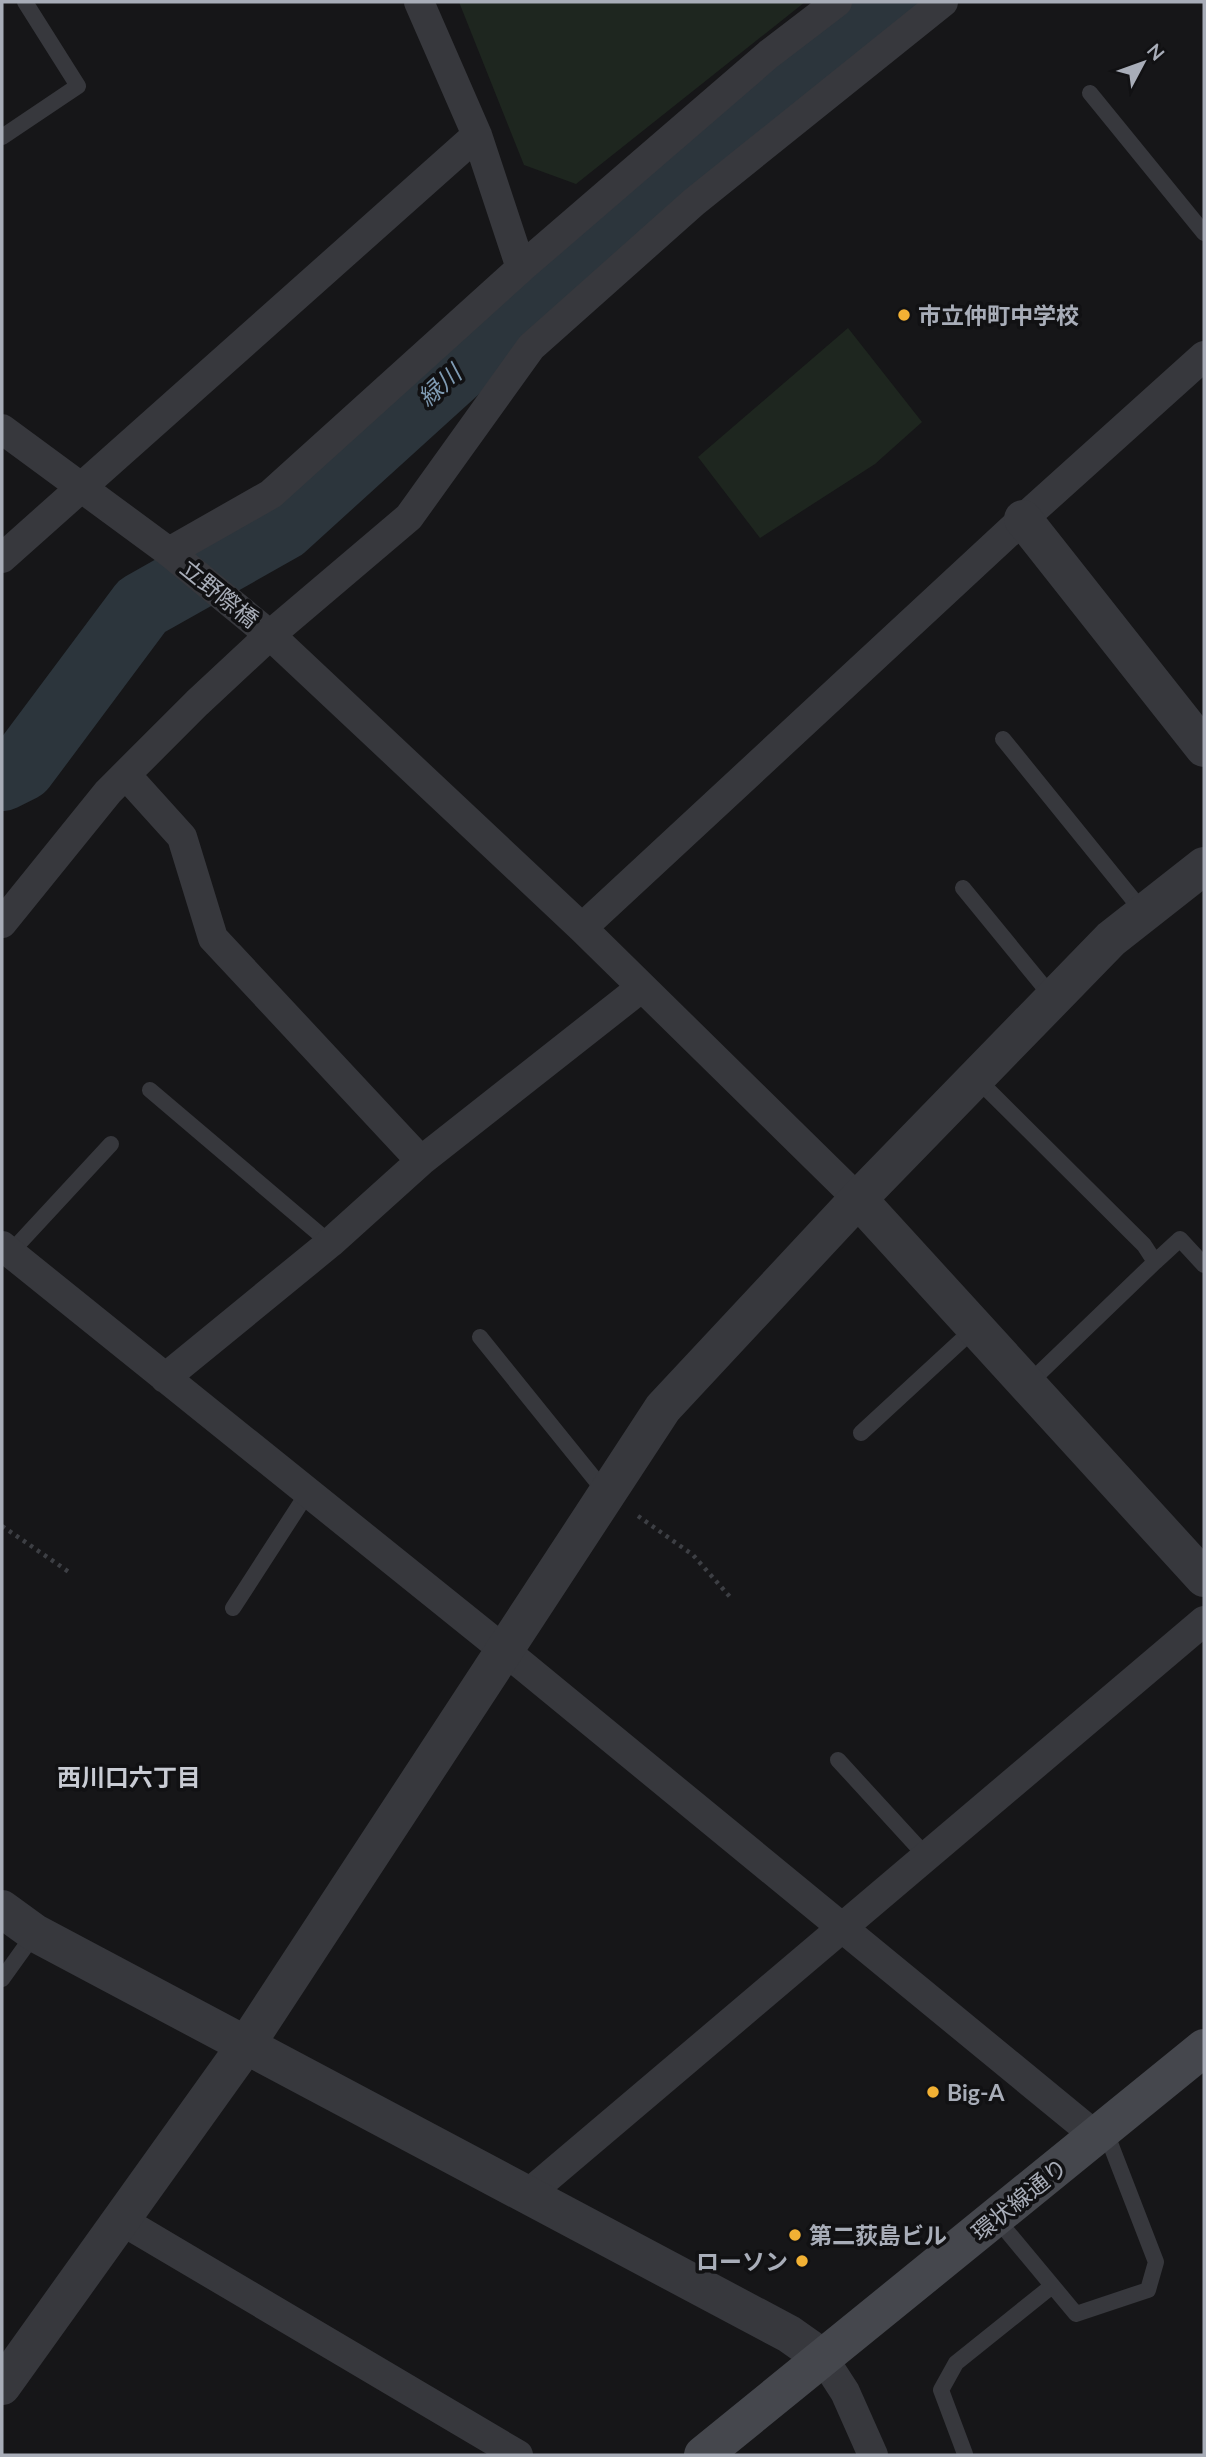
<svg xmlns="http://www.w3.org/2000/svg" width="1206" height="2457" font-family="Lato,'Noto Sans JP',sans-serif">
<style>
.green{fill:#1e261f}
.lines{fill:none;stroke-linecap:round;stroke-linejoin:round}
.river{stroke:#2c353c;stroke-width:68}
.path{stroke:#3d3f44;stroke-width:4.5;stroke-dasharray:3.5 5;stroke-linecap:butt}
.service{stroke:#37383d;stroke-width:16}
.minor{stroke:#37383d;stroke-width:30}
.tertiary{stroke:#37383d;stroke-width:38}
.secondary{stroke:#45474d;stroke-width:38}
.poi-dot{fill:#f2b134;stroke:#111113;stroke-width:2.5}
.labels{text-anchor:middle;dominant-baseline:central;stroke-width:7;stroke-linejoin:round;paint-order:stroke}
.poi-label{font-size:23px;font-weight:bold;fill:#a8adb8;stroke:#111113;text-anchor:start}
.street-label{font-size:23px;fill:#a8adb8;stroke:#111113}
.water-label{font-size:24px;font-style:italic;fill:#7f9bb3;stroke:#111113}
.neighbourhood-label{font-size:24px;font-weight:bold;fill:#c9ccd4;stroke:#111113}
</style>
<rect width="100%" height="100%" fill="#161618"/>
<path class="green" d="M 459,2 L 805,2 L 576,184 L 524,165 Z
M 848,328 L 922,422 L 875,464 L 760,538 L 698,457 Z"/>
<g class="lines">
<path class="river" d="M 2,777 L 22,767 L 142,606 L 282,527 L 596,242 L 893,2"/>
<path class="path" d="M 638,1516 L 693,1555 L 731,1598
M 2,1526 L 69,1572"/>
<path class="service" d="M 1090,93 L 1204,233
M 2,137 L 78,86 L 25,2
M 1003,739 L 1144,913
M 963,888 L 1053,998
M 976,1078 L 1144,1245 L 1155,1262 L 1027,1385
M 150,1090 L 330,1243
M 10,1253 L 111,1144
M 1155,1262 L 1180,1239 L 1204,1265
M 480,1337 L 606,1493
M 861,1433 L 975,1328
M 233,1608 L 308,1492
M 838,1760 L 926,1856
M 2,1979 L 35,1933
M 996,2218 L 1076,2314 L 1148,2290 L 1156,2262 L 1105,2130
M 965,2454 L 941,2390 L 956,2363 L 1052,2286"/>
<path class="minor" d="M 419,2 L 477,135 L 521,268
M 2,429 L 169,552 L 270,635 L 582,928 L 858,1199
M 169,552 L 271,494 L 521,268 L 769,54 L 837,2
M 2,558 L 477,135
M 126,775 L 182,837 L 213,938 L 421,1161
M 2,923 L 108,792 L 197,703 L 270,635 L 409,517 L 531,347 L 694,202 L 943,2
M 582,928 L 1023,519 L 1204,356
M 2,1246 L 504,1650 L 1097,2137
M 165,1378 L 330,1243 L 421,1161 L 642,987
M 528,2194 L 1204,1621
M 121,2220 L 518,2455
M 823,2358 L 845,2392 L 873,2455"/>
<path class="tertiary" d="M 1023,519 L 1204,748
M 858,1199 L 1204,1578
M 2,1909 L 35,1933 L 789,2334 L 823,2358
M 2,2386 L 246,2045 L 663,1408 L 858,1199 L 1111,939 L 1204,866"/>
<path class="secondary" d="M 703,2455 L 1204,2048"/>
</g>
<g class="poi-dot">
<circle cx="904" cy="315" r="7"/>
<circle cx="933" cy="2092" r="7"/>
<circle cx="795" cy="2235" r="7"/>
<circle cx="802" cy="2261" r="7"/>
</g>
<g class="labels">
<g class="poi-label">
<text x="918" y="315">市立仲町中学校</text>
<text x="947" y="2092">Big-A</text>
<text x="809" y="2235">第二荻島ビル</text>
<text x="788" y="2261" text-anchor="end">ローソン</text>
</g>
<g class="street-label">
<text transform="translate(220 593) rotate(39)">立野際橋</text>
<text transform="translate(1019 2199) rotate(-39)">環状線通り</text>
</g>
<g class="water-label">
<text transform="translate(439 385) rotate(-42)">緑川</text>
</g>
<g class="neighbourhood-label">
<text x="129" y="1776">西川口六丁目</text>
</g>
</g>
<rect width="1206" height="2457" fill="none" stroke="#a8adb8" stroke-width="7"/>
<g transform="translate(1143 63) rotate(49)" stroke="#111113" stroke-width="5" paint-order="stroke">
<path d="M0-5L12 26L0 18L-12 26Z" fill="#a8adb8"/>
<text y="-10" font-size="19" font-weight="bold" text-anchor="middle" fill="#a8adb8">N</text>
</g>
</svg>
